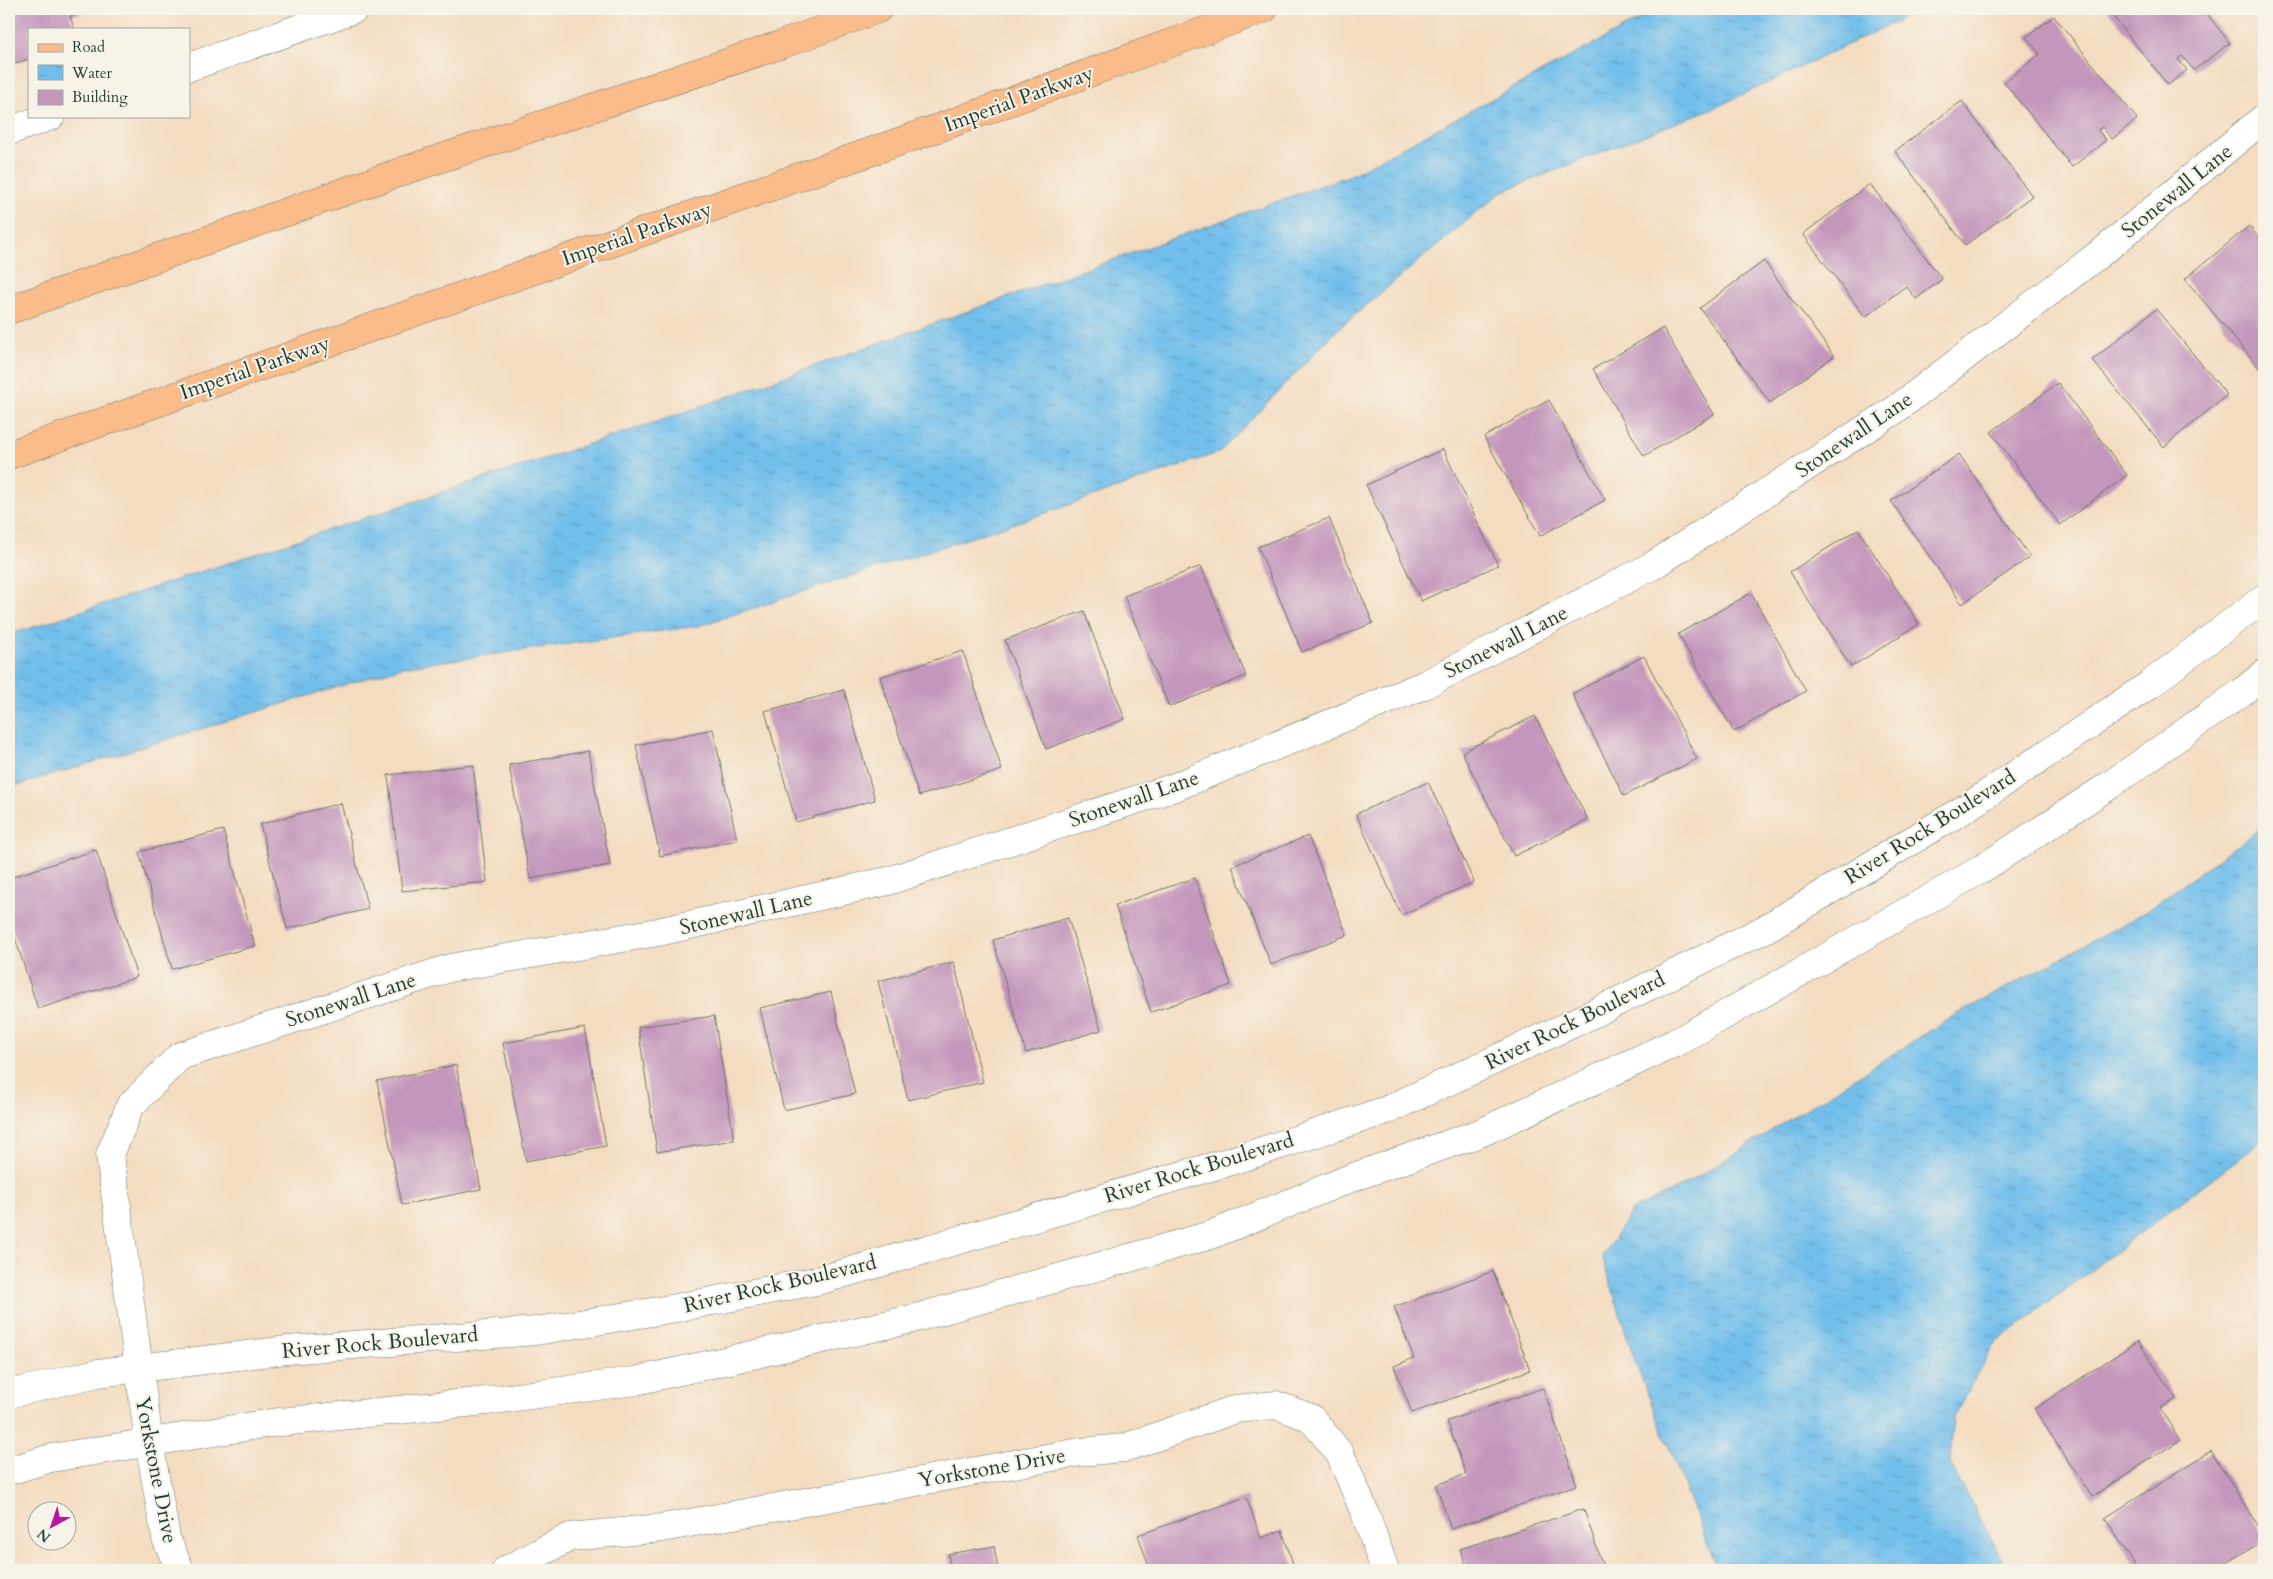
<svg xmlns="http://www.w3.org/2000/svg" width="2273" height="1579" font-family="Cardo,serif">
<style>
.water{fill:url(#water-ripples);stroke:#487e90}
.building{fill:#c396bb}
.lines{fill:none;stroke-linecap:round;stroke-linejoin:round}
.street-casing{stroke:#6a7565;stroke-width:29}
.primary-casing{stroke:#6a7565;stroke-width:29}
.street{stroke:#fff;stroke-width:28}
.primary{stroke:#f9bc8a;stroke-width:28}
.labels{text-anchor:middle;dominant-baseline:central;stroke-width:4;stroke-linejoin:round;paint-order:stroke}
.street-label{font-size:21px;fill:#1f3d34;stroke:#f7f3e8}
</style>
<defs>
<pattern id="water-ripples" width="26" height="14" patternUnits="userSpaceOnUse" patternTransform="scale(1.25)"><rect width="26" height="14" fill="#72bfec"/><path d="M2 4q2-2 4 0t4 0M15 11q2-2 4 0t4 0" fill="none" stroke="#5d9cc0"/></pattern>
</defs>
<rect width="100%" height="100%" fill="#f7f3e8"/>
<filter id="ink" filterUnits="userSpaceOnUse"><feTurbulence type="fractalNoise" baseFrequency=".02" numOctaves="2"/><feDisplacementMap in="SourceGraphic" scale="10" xChannelSelector="R" yChannelSelector="G"/><feConvolveMatrix kernelMatrix="1 2 1 2 8 2 1 2 1" color-interpolation-filters="sRGB"/></filter>
<filter id="wash" filterUnits="userSpaceOnUse"><feTurbulence type="fractalNoise" baseFrequency=".0096" numOctaves="4" result="noise"/><feDisplacementMap in="SourceGraphic" scale="20" xChannelSelector="R" yChannelSelector="G"/><feGaussianBlur stdDeviation="1.12" result="paint"/><feColorMatrix in="noise" values="0 0 0 0 0 0 0 0 0 0 0 0 0 0 0 0 0 1.4 0 .05"/><feComposite in="paint" operator="in"/></filter>
<g filter="url(#wash)">
<rect width="100%" height="100%" fill="#f4dcc0"/>
<path class="water" d="M 1659,9 L 1914,9 L 1897,21 L 1721,105 L 1501,192 L 1338,329 L 1220,452 L 1046,513 L 698,626 L 402,667 L 9,788 L 9,635 L 665,419 L 1351,175 Z
M 2264,826 L 2264,1139 L 1994,1344 L 1953,1418 L 1950,1465 L 2009,1570 L 1718,1570 L 1635,1362 L 1602,1256 L 1633,1210 L 1693,1180 L 1947,1020 L 2145,912 Z"/>
<g id="blocks">
<path class="building" d="M 9,9 L 84,9 L 85,12 L 70,16 L 74,29 L 29,29 L 29,59 L 9,65 Z
M 2107,9 L 2203,9 L 2230,43 L 2194,70 L 2182,56 L 2178,59 L 2187,70 L 2168,85 Z
M 2054,16 L 2137,119 L 2112,139 L 2102,127 L 2098,130 L 2106,140 L 2072,167 L 2004,82 L 2040,54 L 2026,37 Z
M 1962,101 L 2032,196 L 1965,245 L 1895,151 Z
M 1870,184 L 1942,279 L 1916,299 L 1906,286 L 1865,317 L 1803,234 Z
M 2249,226 L 2264,244 L 2264,374 L 2185,279 Z
M 1764,261 L 1834,356 L 1770,403 L 1700,308 Z
M 2156,309 L 2227,395 L 2164,447 L 2092,360 Z
M 1663,328 L 1714,414 L 1644,456 L 1593,369 Z
M 2058,383 L 2127,475 L 2060,525 L 1991,432 Z
M 1549,400 L 1605,500 L 1540,536 L 1484,437 Z
M 1443,449 L 1498,565 L 1421,601 L 1366,485 Z
M 1959,454 L 2030,557 L 1962,604 L 1891,501 Z
M 1329,518 L 1373,623 L 1302,652 L 1258,547 Z
M 1858,529 L 1919,624 L 1851,667 L 1790,572 Z
M 1201,566 L 1246,676 L 1169,707 L 1124,596 Z
M 1751,593 L 1806,691 L 1734,732 L 1678,634 Z
M 1084,611 L 1125,719 L 1046,749 L 1005,640 Z
M 963,651 L 1002,770 L 919,796 L 880,677 Z
M 1644,656 L 1697,759 L 1624,796 L 1572,694 Z
M 844,690 L 875,800 L 796,822 L 765,711 Z
M 1535,716 L 1588,820 L 1514,856 L 1462,752 Z
M 713,729 L 737,840 L 660,856 L 636,745 Z
M 588,751 L 610,865 L 530,879 L 509,765 Z
M 473,765 L 487,882 L 402,891 L 388,775 Z
M 1428,782 L 1474,882 L 1401,915 L 1356,814 Z
M 341,803 L 368,909 L 287,929 L 260,824 Z
M 223,830 L 255,946 L 172,969 L 139,852 Z
M 1308,836 L 1347,935 L 1271,965 L 1232,866 Z
M 96,850 L 137,977 L 38,1009 L 9,919 L 9,878 Z
M 1195,878 L 1231,985 L 1151,1012 L 1115,905 Z
M 1068,918 L 1101,1030 L 1026,1053 L 993,940 Z
M 954,962 L 983,1082 L 908,1100 L 878,981 Z
M 831,992 L 855,1094 L 784,1110 L 760,1008 Z
M 714,1016 L 734,1140 L 657,1152 L 638,1027 Z
M 585,1028 L 606,1146 L 526,1161 L 503,1043 Z
M 456,1065 L 481,1189 L 402,1205 L 377,1081 Z
M 1493,1271 L 1530,1370 L 1412,1413 L 1394,1366 L 1414,1358 L 1394,1307 Z
M 2138,1341 L 2176,1399 L 2160,1409 L 2180,1440 L 2092,1497 L 2034,1409 Z
M 1543,1388 L 1577,1485 L 1451,1529 L 1436,1485 L 1466,1474 L 1447,1421 Z
M 2211,1451 L 2264,1535 L 2264,1540 L 2216,1570 L 2138,1570 L 2105,1518 Z
M 1246,1497 L 1261,1538 L 1282,1530 L 1295,1570 L 1150,1570 L 1138,1535 Z
M 1584,1509 L 1604,1570 L 1468,1570 L 1460,1549 Z
M 994,1546 L 998,1570 L 951,1570 L 948,1554 Z"/>
</g>
</g>
<g filter="url(#ink)">
<use href="#blocks" fill-opacity="0" stroke="#6a7565" stroke-width="1"/>
<g class="lines">
<g class="street-casing">
<path id="street" d="M 189,67 L 354,9
M 9,131 L 51,116
M 9,1394 L 98,1373 L 287,1350 L 536,1331 L 676,1308 L 821,1280 L 1228,1162 L 1387,1110 L 1578,1021 L 1765,929 L 1966,808 L 2149,685 L 2264,598
M 9,1471 L 51,1458 L 271,1423 L 486,1401 L 635,1381 L 912,1319 L 1211,1235 L 1351,1178 L 1480,1133 L 1677,1042 L 1980,870 L 2110,785 L 2242,692 L 2264,674
M 180,1570 L 166,1538 L 149,1442 L 110,1155 L 130,1106 L 180,1056 L 450,968 L 658,932 L 888,881 L 1175,787 L 1424,685 L 1652,566 L 1895,410 L 2107,248 L 2264,118
M 506,1570 L 570,1537 L 662,1528 L 1080,1452 L 1124,1448 L 1236,1409 L 1276,1405 L 1311,1418 L 1340,1454 L 1365,1513 L 1385,1570"/>
</g>
<g class="primary-casing">
<path id="primary" d="M 9,310 L 406,170 L 780,45 L 878,9
M 9,455 L 941,127 L 1264,9"/>
</g>
<use href="#street" class="street"/>
<use href="#primary" class="primary"/>
</g>
</g>
<g class="labels">
<g class="street-label">
<text transform="translate(1019 99) rotate(-20)">Imperial Parkway</text>
<text transform="translate(2177 191) rotate(-39)">Stonewall Lane</text>
<text transform="translate(637 234) rotate(-19)">Imperial Parkway</text>
<text transform="translate(255 368) rotate(-19)">Imperial Parkway</text>
<text transform="translate(1854 435) rotate(-34)">Stonewall Lane</text>
<text transform="translate(1506 642) rotate(-27)">Stonewall Lane</text>
<text transform="translate(1134 799) rotate(-19)">Stonewall Lane</text>
<text transform="translate(1930 827) rotate(-32)">River Rock Boulevard</text>
<text transform="translate(746 913) rotate(-13)">Stonewall Lane</text>
<text transform="translate(351 1000) rotate(-18)">Stonewall Lane</text>
<text transform="translate(1575 1021) rotate(-26)">River Rock Boulevard</text>
<text transform="translate(1199 1168) rotate(-17)">River Rock Boulevard</text>
<text transform="translate(780 1284) rotate(-13)">River Rock Boulevard</text>
<text transform="translate(380 1343) rotate(-5)">River Rock Boulevard</text>
<text transform="translate(992 1468) rotate(-10)">Yorkstone Drive</text>
<text transform="translate(156 1470) rotate(79)">Yorkstone Drive</text>
</g>
</g>
<rect width="2273" height="1579" fill="none" stroke="#f7f3e8" stroke-width="30"/>
<rect x="28" y="28" width="162" height="90" fill="#f7f3e8" stroke="#a1aaa0"/>
<rect x="38" y="44" width="25" height="8" fill="#f9bc8a" stroke="#a1aaa0"/>
<text x="72" y="52" font-size="15" fill="#1f3d34">Road</text>
<rect x="38" y="65" width="25" height="15" fill="url(#water-ripples)" stroke="#a1aaa0"/>
<text x="72" y="78" font-size="15" fill="#1f3d34">Water</text>
<rect x="38" y="90" width="25" height="15" fill="#c396bb" stroke="#a1aaa0"/>
<text x="72" y="102" font-size="15" fill="#1f3d34">Building</text>
<g transform="translate(52 1526) rotate(220)"><circle r="24" fill="#f7f3e8" stroke="#a1aaa0"/>
<path d="M0-4L9 19L0 12L-9 19Z" fill="#b5179e"/>
<text y="-8" font-size="14" font-weight="bold" text-anchor="middle" fill="#1f3d34">N</text>
</g>
</svg>
